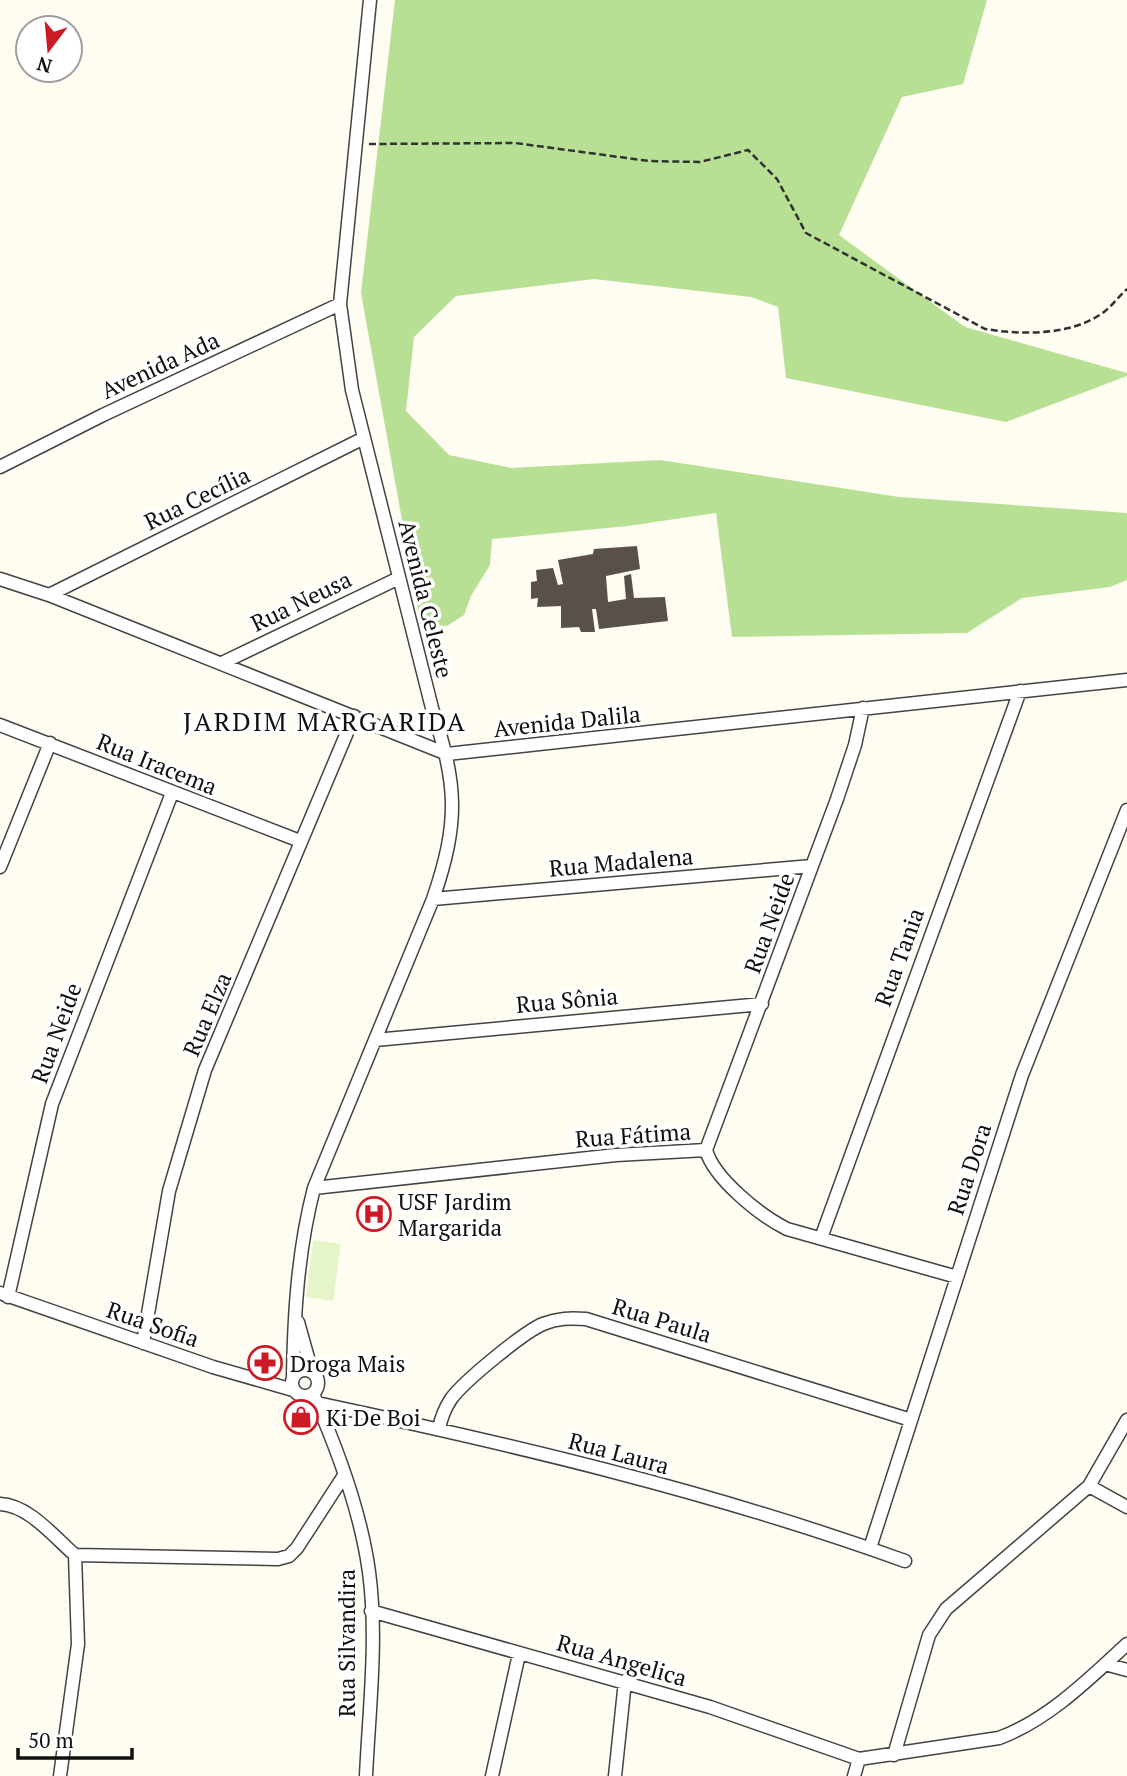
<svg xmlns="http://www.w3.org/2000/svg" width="1127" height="1776" font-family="'PT Serif',serif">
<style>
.forest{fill:#b8e095}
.pitch{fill:#e6f4ca}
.building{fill:#59504b}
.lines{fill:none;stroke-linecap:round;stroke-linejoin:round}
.minor-casing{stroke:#434343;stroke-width:15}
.path{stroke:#323232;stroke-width:2.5;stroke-dasharray:7 3.5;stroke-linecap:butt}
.minor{stroke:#fff;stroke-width:12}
.labels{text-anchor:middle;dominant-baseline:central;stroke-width:7;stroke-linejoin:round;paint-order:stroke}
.street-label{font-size:23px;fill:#101010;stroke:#fff}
.poi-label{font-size:23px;fill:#101010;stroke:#fff;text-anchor:start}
.quarter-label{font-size:26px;letter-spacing:2px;fill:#101010;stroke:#fff}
</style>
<rect width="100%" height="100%" fill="#fffcf2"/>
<path class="forest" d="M 395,0 L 987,0 L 963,84 L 902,97 L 839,235 L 965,327 L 1127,373 L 1127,376 L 1006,422 L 786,378 L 778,307 L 751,297 L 594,279 L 456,296 L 414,337 L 406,411 L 449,455 L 511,468 L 660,460 L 899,497 L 1127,513 L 1127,580 L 1110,587 L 1022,598 L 967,633 L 732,637 L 716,513 L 628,526 L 492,539 L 490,565 L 471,596 L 464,615 L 447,626 L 421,625 L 361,293 Z"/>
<path class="pitch" d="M 313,1240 L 341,1244 L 333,1301 L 306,1297 Z"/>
<path class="building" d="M 637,546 L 640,569 L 606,576 L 608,602 L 626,599 L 624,576 L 631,574 L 634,598 L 665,597 L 668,621 L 599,629 L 596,609 L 592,609 L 595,632 L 581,632 L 579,627 L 561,628 L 561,606 L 537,607 L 538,598 L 531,599 L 531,582 L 537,581 L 536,570 L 553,568 L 558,585 L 563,584 L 558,560 L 593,554 L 594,549 Z"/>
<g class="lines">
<g class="minor-casing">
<path id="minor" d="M 0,467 L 103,415 L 340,304
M 0,579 L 49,595 L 447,754 L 1127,680
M 49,595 L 364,438
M 222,663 L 399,578
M 0,725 L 300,841
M 0,867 L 50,743
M 433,899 L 812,866
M 375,1040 L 762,1004
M 706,1150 L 837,799 L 855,745 L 863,708
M 706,1150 C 714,1179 761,1216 787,1229 L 957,1277
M 314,1188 L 616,1155 L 706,1150
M 821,1238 L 1020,691
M 0,1293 L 213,1367 L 293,1390
M 8,1297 L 52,1104 L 172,793
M 298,1322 L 312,1372
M 143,1343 L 169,1191 L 205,1070 L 354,716
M292 1383a13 13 0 1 1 26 0a13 13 0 1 1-26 0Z
M 293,1377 C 294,1313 298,1250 314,1188 L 433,899 C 460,820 457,785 432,708 L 352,390 L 340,304 L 370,0
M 313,1394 C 337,1448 361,1513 369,1572 C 378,1638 369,1710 366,1776
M 317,1403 C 515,1445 714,1492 905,1561
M 439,1429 C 441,1418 445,1408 451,1399 C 464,1381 524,1332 543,1324 C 558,1318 570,1318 586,1319 L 911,1420
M 1089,1486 L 1127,1507
M 0,1504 C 29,1505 55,1538 75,1555 L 78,1644 L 60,1776
M 870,1548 L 1022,1075 L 1127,810
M 75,1555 L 278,1559 L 289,1556 L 297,1548 L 343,1477
M 371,1611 L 710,1707 L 859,1759 L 999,1738 C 1048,1720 1089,1679 1127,1644
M 1105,1664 L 1127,1670
M 894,1755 L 929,1635 L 946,1609 L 1089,1486 L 1127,1420
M 492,1776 L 519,1654
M 615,1776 L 625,1681
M 854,1776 L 859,1759"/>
</g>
<path class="path" d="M 369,144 L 515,143 L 649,161 L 700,162 L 748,150 L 777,179 L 806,233 L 985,329 C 1023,335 1071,336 1104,312 C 1112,306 1119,296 1127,289"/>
<use href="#minor" class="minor"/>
</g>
<defs>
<g id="hospital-ring" transform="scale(1.75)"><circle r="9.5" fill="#fff" stroke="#cc1b25" stroke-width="1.5"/><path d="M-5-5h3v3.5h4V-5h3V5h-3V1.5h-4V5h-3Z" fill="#cc1b25"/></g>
<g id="pharmacy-ring" transform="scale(1.75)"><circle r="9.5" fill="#fff" stroke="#cc1b25" stroke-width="1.5"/><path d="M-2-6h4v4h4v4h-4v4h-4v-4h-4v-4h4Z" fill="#cc1b25"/></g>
<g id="shop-ring" transform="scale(1.75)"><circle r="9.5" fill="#fff" stroke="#cc1b25" stroke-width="1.5"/><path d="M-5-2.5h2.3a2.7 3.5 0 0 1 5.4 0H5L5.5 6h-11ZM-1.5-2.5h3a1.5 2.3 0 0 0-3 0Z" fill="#cc1b25"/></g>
</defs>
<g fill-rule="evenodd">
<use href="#hospital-ring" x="374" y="1214"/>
<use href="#pharmacy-ring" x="265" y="1363"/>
<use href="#shop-ring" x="301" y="1417"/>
</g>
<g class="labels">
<g class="street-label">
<text transform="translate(160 365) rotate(-25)">Avenida Ada</text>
<text transform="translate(197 498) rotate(-26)">Rua Cecília</text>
<text transform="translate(426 599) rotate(76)">Avenida Celeste</text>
<text transform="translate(301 601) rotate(-26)">Rua Neusa</text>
<text transform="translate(567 721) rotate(-6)">Avenida Dalila</text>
<text transform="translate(157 764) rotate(22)">Rua Iracema</text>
<text transform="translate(621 862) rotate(-5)">Rua Madalena</text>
<text transform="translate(769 923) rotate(-70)">Rua Neide</text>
<text transform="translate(899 957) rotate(-70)">Rua Tania</text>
<text transform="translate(567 1000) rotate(-5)">Rua Sônia</text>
<text transform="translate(207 1014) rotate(-67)">Rua Elza</text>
<text transform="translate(56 1033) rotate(-70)">Rua Neide</text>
<text transform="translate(633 1135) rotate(-4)">Rua Fátima</text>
<text transform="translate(969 1169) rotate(-72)">Rua Dora</text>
<text transform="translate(662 1320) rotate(17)">Rua Paula</text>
<text transform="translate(153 1324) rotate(19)">Rua Sofia</text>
<text transform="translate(619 1453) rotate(15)">Rua Laura</text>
<text transform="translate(346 1643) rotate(-90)">Rua Silvandira</text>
<text transform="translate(622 1660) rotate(16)">Rua Angelica</text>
</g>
<g class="poi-label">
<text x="398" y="1201">USF Jardim<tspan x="398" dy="26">Margarida</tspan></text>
<text x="290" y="1363">Droga Mais</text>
<text x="326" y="1417">Ki De Boi</text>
</g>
<g class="quarter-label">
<text x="325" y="721">JARDIM MARGARIDA</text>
</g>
</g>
<g transform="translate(49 49) rotate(196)"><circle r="33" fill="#ffffff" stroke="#9f9f9f" stroke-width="2"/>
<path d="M0-5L12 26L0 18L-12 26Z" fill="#cc1b25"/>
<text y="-10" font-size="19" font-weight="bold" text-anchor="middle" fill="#101010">N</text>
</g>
<path d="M18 1748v10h114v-10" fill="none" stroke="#101010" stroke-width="3.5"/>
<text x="28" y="1748" font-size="21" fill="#101010" stroke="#ffffff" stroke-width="5" paint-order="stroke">50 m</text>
</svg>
